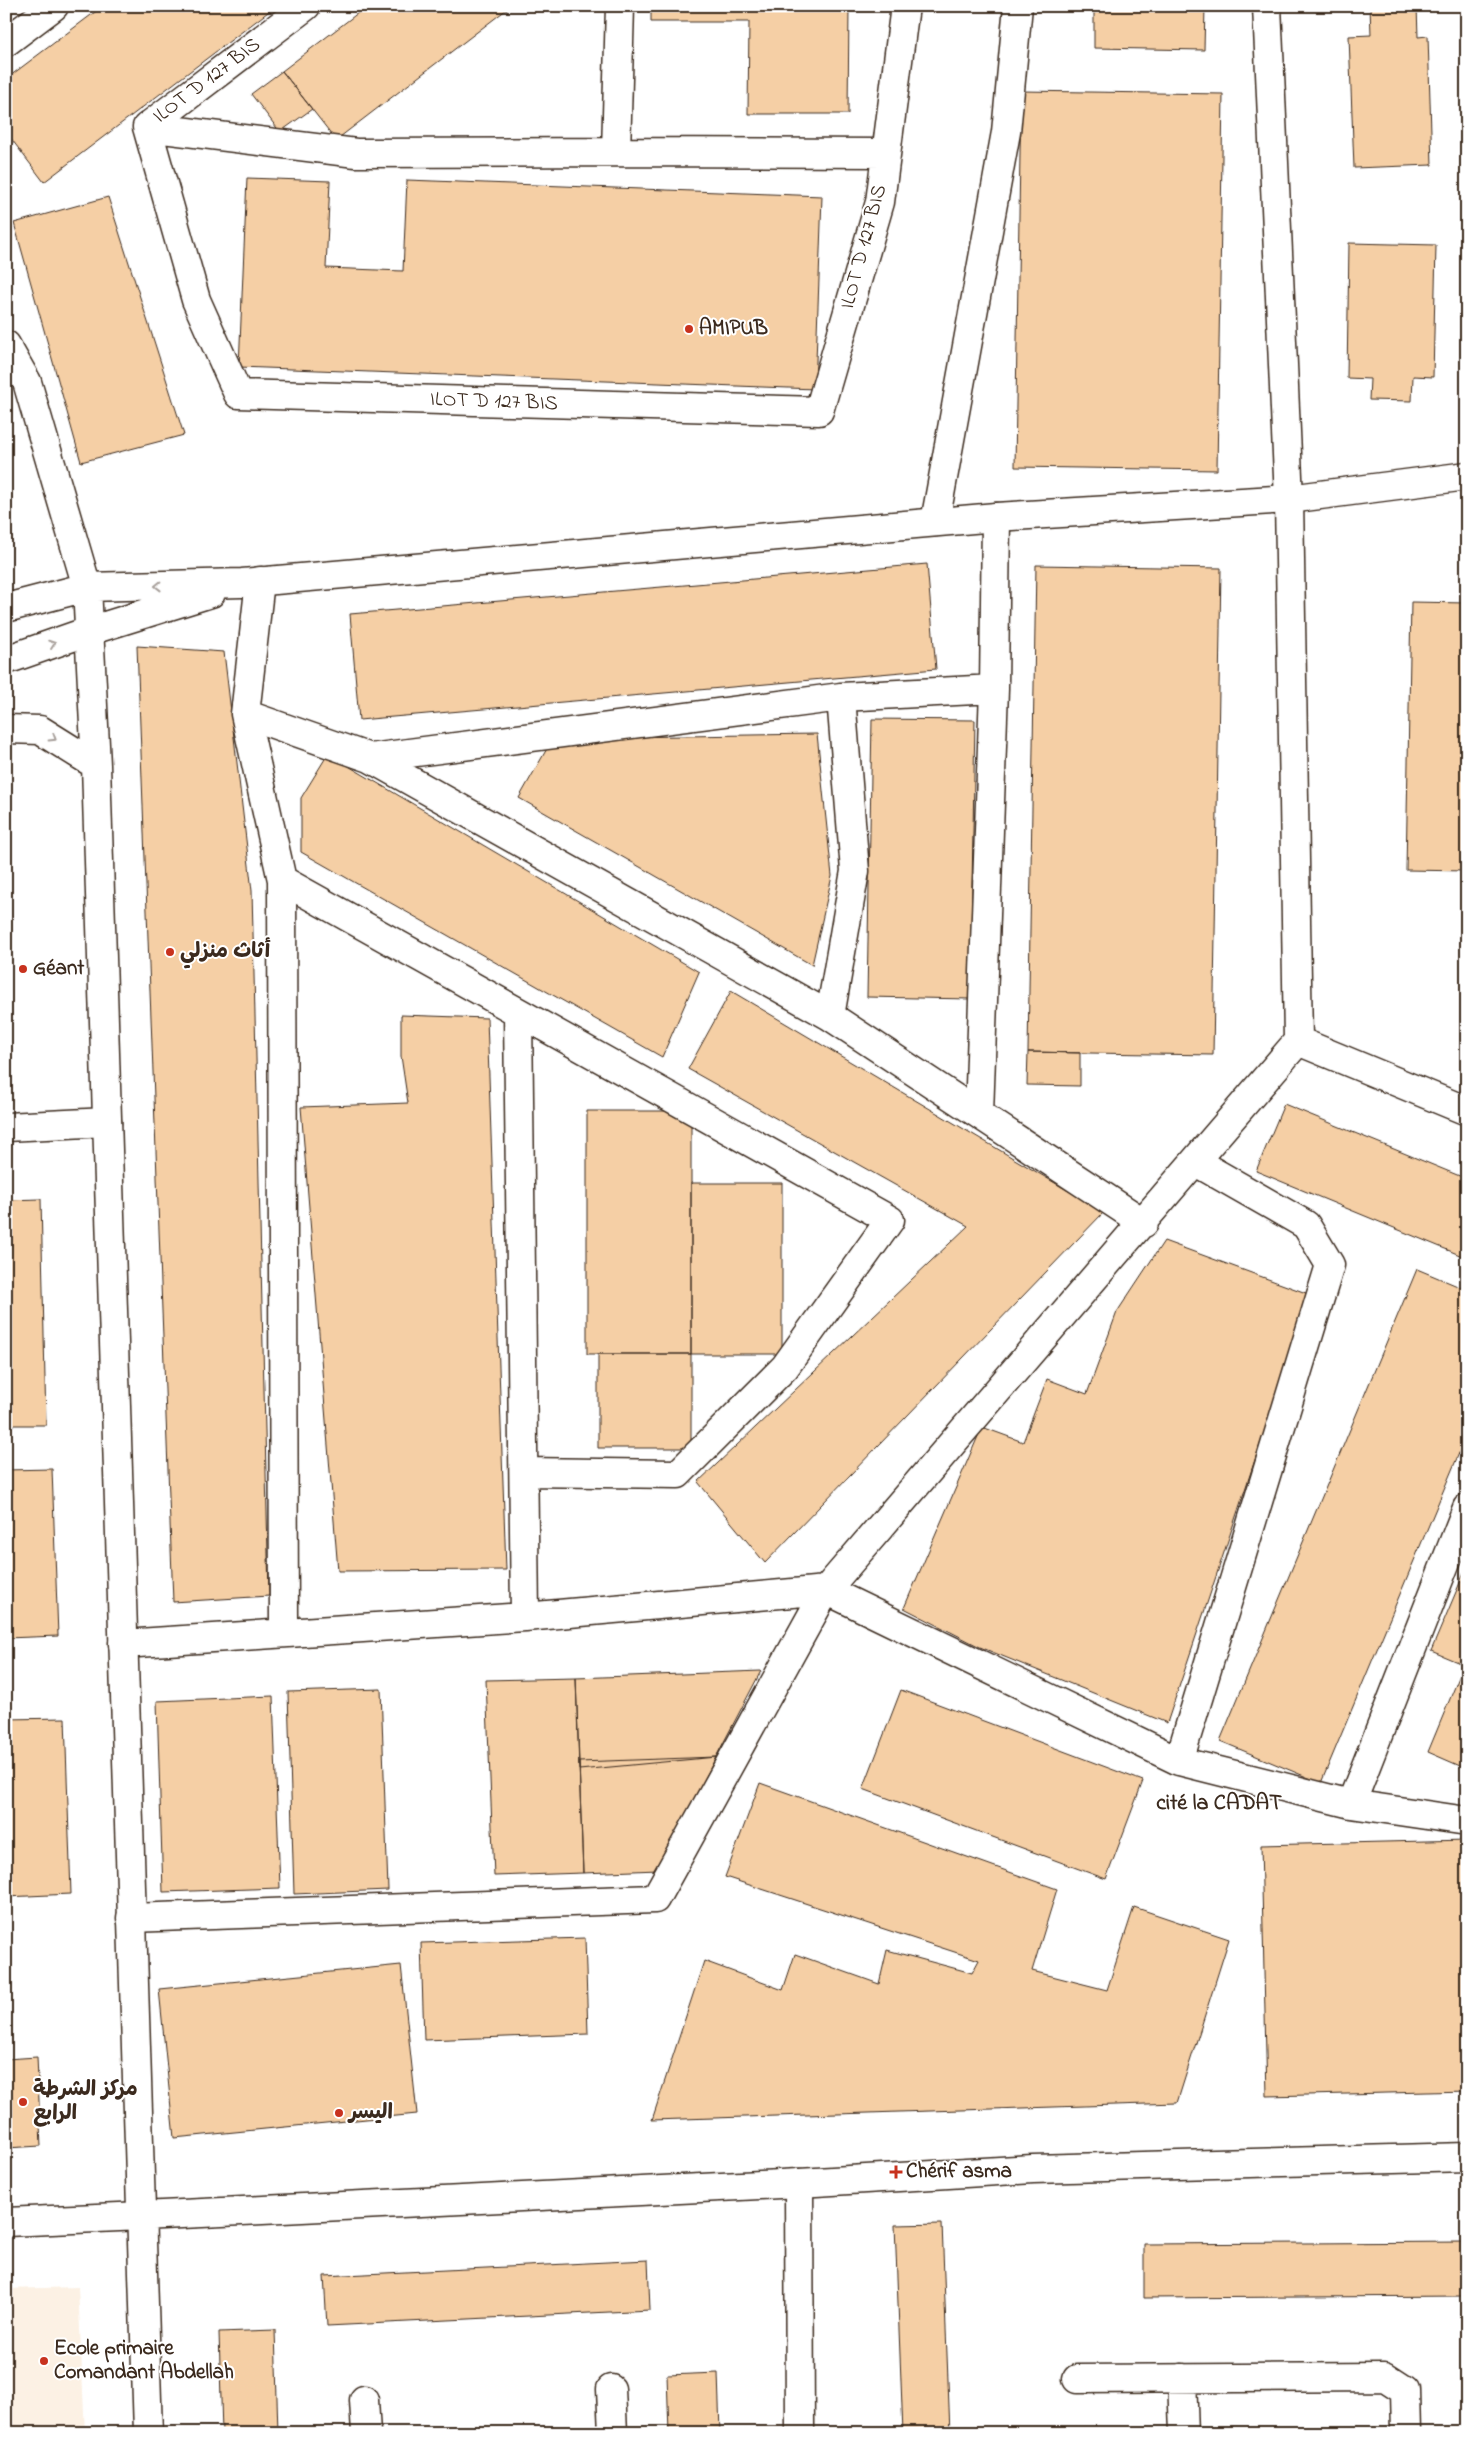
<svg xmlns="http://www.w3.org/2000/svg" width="1473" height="2439" font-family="'Indie Flower','Playpen Sans Arabic',sans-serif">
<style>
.built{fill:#fcf1e4}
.building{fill:#f5cfa5;stroke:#3b2a1e}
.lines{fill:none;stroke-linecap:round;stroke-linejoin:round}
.street-casing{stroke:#3b2a1e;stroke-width:31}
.secondary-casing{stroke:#3b2a1e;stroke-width:31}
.street{stroke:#fff;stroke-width:28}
.secondary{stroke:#fff;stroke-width:28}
.oneway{stroke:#a79f9a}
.poi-dot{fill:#c8321e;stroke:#fff;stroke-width:2}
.labels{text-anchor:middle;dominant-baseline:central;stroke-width:4;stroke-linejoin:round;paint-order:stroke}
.street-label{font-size:21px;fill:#3b2a1e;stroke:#fff}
.poi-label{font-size:21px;font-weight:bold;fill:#3b2a1e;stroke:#fff;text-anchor:start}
.neighbourhood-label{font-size:22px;font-weight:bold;fill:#3b2a1e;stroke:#fff}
</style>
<rect width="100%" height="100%" fill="#fff"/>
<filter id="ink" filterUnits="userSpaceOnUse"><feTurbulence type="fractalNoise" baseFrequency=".02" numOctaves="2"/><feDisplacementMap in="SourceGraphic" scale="10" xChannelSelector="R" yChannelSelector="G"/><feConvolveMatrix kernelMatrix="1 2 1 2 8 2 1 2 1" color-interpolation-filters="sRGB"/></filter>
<g filter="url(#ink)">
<path class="built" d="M 78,2287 L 85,2433 L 6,2433 L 6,2289 Z"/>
<path class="building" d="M 103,6 L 276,6 L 44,182 L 6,132 L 6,79 Z
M 367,6 L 511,6 L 336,140 L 282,71 Z
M 651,6 L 849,6 L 848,114 L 748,114 L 749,22 L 651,22 Z
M 1094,6 L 1205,6 L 1204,50 L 1094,48 Z
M 1370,6 L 1417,6 L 1418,37 L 1428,36 L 1432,165 L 1354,168 L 1349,36 L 1371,35 Z
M 282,71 L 312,109 L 280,132 L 251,94 Z
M 1021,91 L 1223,94 L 1217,470 L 1015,467 Z
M 247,178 L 330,181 L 326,268 L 403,271 L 407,180 L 822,196 L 815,389 L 239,367 Z
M 108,197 L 184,435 L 81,462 L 14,223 Z
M 1349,243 L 1436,245 L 1433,377 L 1413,376 L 1412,401 L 1369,400 L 1370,379 L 1347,378 Z
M 927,564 L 936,669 L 359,720 L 350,614 Z
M 1036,565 L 1221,568 L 1213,1055 L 1028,1052 Z
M 1411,602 L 1467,603 L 1467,871 L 1406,870 Z
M 137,646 L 224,652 L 252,891 L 269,1596 L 173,1602 Z
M 872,719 L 975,720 L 970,999 L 867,997 Z
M 817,734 L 832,876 L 812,965 L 519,798 L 553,738 Z
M 328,754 L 699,972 L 662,1057 L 301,852 L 301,798 Z
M 731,991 L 1104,1212 L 765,1563 L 698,1482 L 968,1226 L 688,1069 Z
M 401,1015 L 487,1018 L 506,1570 L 338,1571 L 301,1107 L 408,1103 L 401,1056 Z
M 1028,1052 L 1080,1053 L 1080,1086 L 1027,1085 Z
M 1284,1104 L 1467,1179 L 1467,1258 L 1256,1171 Z
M 587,1111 L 691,1111 L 691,1354 L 587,1354 Z
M 691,1183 L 782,1183 L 782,1354 L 691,1354 Z
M 41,1199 L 46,1425 L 6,1425 L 6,1200 Z
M 1164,1241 L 1317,1297 L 1282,1379 L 1167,1723 L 980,1647 L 904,1608 L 982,1427 L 1023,1442 L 1047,1379 L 1087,1394 L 1117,1312 Z
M 1417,1269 L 1467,1290 L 1467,1434 L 1321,1783 L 1220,1741 Z
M 598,1354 L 691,1354 L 691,1448 L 598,1448 Z
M 52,1469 L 58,1636 L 6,1638 L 6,1470 Z
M 1467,1566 L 1467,1666 L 1431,1651 Z
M 1464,1665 L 1467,1666 L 1467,1769 L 1428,1752 Z
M 761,1671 L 716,1757 L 579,1770 L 576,1678 Z
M 576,1678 L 583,1873 L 494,1876 L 486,1680 Z
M 381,1689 L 388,1890 L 294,1894 L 288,1692 Z
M 901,1690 L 1143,1781 L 1106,1879 L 863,1789 Z
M 273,1696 L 280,1888 L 163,1892 L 157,1701 Z
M 65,1718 L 71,1894 L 6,1897 L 6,1719 Z
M 716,1757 L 658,1870 L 583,1873 L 579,1762 Z
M 760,1783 L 1057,1889 L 1032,1971 L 1107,1990 L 1134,1907 L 1229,1939 L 1177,2103 L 652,2120 L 704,1961 L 783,1990 L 795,1954 L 879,1984 L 887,1950 L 972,1973 L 979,1960 L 725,1877 Z
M 1467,1840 L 1467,2091 L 1267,2096 L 1261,1845 Z
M 585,1938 L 588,2034 L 424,2040 L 421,1943 Z
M 401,1965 L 417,2114 L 174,2138 L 159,1989 Z
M 37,2057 L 41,2146 L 6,2148 L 6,2059 Z
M 942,2224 L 950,2433 L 903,2433 L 895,2225 Z
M 1467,2242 L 1467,2296 L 1144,2298 L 1144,2244 Z
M 648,2260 L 650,2310 L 327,2326 L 324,2276 Z
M 275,2330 L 278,2433 L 222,2433 L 219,2332 Z
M 718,2373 L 720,2433 L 669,2433 L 667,2375 Z"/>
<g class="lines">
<g class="street-casing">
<path id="street" d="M 306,6 L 147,127 L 196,300 L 238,394 L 819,411 L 880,202 L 905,6
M 620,6 L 616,152 L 886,153
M 1267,6 L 1289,499 L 1298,1041 L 1467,1111
M 147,127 L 356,153 L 616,152
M 935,522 L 1006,132 L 1018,6
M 260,581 L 245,714 L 282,880 L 890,1220 L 785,1367 L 678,1474 L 524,1472
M 245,714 L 370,758 L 830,1016 L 1144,1223
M 370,758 L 841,697 L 994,689
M 282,880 L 284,1632
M 518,1013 L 525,1617
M 830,1016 L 855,871 L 841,697
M 979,1114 L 994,689 L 996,517
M 6,1127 L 107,1122
M 123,1644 L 525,1617 L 826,1590 L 1298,1041
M 1179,1761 L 1330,1265 L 1306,1225 L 1196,1162
M 1351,1804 L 1467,1508
M 131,1918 L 655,1899 L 826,1590 L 1179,1761 L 1351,1804 L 1467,1821
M 799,2183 L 800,2433
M 6,2222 L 142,2216
M 1182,2378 L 1184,2433
M 1077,2379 L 1385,2377 L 1405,2390 L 1406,2433
M 611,2389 L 613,2433
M 364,2400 L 366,2433"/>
</g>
<g class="secondary-casing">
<path id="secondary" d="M 6,42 L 54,6
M 6,345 L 27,382 L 87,587 L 96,765 L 148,2433
M 6,608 L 87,587 L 242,583 L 996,517 L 1289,499 L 1467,476
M 6,660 L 89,631 L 211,593
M 6,729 L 40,730 L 96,765
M 142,2216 L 799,2183 L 1033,2169 L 1467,2157"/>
</g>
<use href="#street" class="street"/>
<use href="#secondary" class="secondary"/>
</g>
<defs><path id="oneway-chevron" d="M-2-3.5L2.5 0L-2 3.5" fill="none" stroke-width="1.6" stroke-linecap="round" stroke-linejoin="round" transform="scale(1.25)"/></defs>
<g class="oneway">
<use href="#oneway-chevron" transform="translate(158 586) rotate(179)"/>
<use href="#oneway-chevron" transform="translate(52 644) rotate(-19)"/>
<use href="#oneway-chevron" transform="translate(53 738) rotate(32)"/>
</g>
</g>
<g class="poi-dot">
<circle cx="689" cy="329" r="5"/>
<circle cx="170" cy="952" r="5"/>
<circle cx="23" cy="969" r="5"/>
<circle cx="23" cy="2102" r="5"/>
<circle cx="339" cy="2113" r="5"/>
<path d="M893.5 2164.5h5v5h5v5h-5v5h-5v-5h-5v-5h5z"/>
<circle cx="44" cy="2361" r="5"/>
</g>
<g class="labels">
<g class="street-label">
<text transform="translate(207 81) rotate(-37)">ILOT D 127 BIS</text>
<text transform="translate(864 247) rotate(-75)">ILOT D 127 BIS</text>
<text transform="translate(494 402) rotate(2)">ILOT D 127 BIS</text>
</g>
<g class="poi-label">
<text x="699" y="329">AMIPUB</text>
<text x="180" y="952">أثاث منزلي</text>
<text x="33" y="969">Géant</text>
<text x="33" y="2090">مركز الشرطة<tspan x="33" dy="24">الرابع</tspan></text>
<text x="349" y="2113">اليسر</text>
<text x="906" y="2172">Chérif asma</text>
<text x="54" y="2349">Ecole primaire<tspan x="54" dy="24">Comandant Abdellah</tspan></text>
</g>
<g class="neighbourhood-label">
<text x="1219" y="1804">cité la CADAT</text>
</g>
</g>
<rect width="1473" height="2439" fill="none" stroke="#fff" stroke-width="25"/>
<rect x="12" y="12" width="1448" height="2414" fill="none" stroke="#3b2a1e" stroke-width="2" filter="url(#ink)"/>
</svg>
